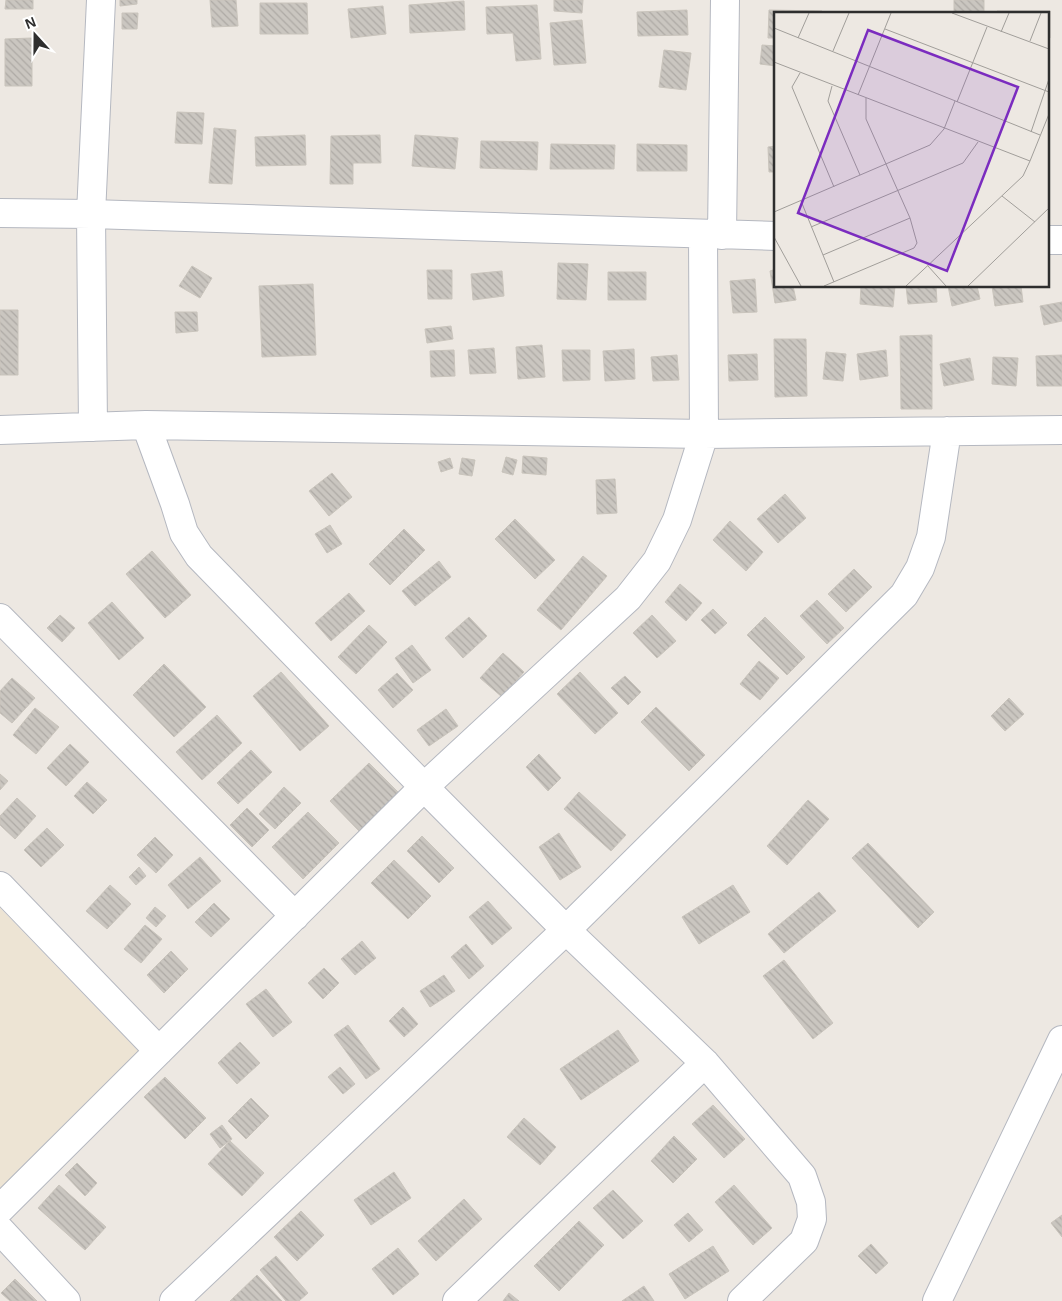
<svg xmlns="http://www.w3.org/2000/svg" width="1062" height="1301" font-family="Arial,sans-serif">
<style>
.education{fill:#ede4d4}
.building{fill:url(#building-back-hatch);stroke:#c9c4bc}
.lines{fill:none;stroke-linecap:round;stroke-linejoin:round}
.minor-casing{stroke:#b5b8c0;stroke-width:30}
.minor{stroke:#fff;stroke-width:28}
.inset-road{fill:none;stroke:#a19e9a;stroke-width:1}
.view{fill:#7b2cbf;fill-opacity:0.15;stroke:#7b2cbf;stroke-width:2.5}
.inset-edge{fill:none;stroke:#2e2e2e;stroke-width:2.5}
</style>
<defs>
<pattern id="building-back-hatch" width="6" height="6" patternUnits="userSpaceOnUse" patternTransform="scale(1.25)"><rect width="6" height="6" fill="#cac6c0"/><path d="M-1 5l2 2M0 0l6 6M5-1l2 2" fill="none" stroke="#aeaaa5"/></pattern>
</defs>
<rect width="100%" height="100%" fill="#ede8e2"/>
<path class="education" d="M 0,908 L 143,1056 L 0,1193 Z"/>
<path class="building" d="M 6,0 L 33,0 L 33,9 L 5,9 Z
M 120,0 L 137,0 L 137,4 L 120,6 Z
M 210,0 L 236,0 L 238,26 L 212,27 Z
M 554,0 L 583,0 L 582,13 L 554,11 Z
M 954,0 L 984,0 L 984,14 L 913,14 L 913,12 L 954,13 Z
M 464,1 L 465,30 L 410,33 L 409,5 Z
M 260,3 L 307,3 L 308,34 L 260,34 Z
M 537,5 L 541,59 L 516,61 L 513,33 L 487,34 L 486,7 Z
M 383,6 L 386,34 L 351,38 L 348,9 Z
M 687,10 L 688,35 L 638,36 L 637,12 Z
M 769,10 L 822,11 L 822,14 L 776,14 L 776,38 L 768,38 Z
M 997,11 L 1050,11 L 1050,38 L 1048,38 L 1048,14 L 997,14 Z
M 122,13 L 138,13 L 137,29 L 122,29 Z
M 582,20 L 586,63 L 554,65 L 550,23 Z
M 32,38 L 32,86 L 5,86 L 5,39 Z
M 762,45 L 776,46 L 776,66 L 760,64 Z
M 664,50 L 691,53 L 686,90 L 659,87 Z
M 177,112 L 204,113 L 202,144 L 175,143 Z
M 214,128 L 236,130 L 232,184 L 209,183 Z
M 305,135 L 306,165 L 256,166 L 255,137 Z
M 380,135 L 381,163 L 353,163 L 353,184 L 330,184 L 331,136 Z
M 415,135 L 458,138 L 455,169 L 412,166 Z
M 481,141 L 538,142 L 537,170 L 480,168 Z
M 551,144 L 615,145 L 614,169 L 550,169 Z
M 637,144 L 687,145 L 687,171 L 637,171 Z
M 776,146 L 776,172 L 769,172 L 768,147 Z
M 558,263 L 588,264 L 586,300 L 557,299 Z
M 192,266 L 212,278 L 200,298 L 179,286 Z
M 776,269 L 776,286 L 793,286 L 796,300 L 775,303 L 770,271 Z
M 427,270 L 452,270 L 452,299 L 428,299 Z
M 502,271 L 504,296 L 473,300 L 471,274 Z
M 608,272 L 646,272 L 646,300 L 608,300 Z
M 755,279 L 757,312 L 733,313 L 730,281 Z
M 313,284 L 316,355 L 262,357 L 259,286 Z
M 861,286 L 895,286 L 893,307 L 860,304 Z
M 906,286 L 936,286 L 937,302 L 908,304 Z
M 948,286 L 977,286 L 980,299 L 952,306 Z
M 992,286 L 1021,286 L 1023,302 L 995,306 Z
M 1062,302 L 1062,321 L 1044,325 L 1040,306 Z
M 0,310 L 18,310 L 18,375 L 0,375 Z
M 175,312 L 197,312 L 198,331 L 176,333 Z
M 451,326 L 453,339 L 427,343 L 425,329 Z
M 932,335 L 932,409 L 901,409 L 900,336 Z
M 774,339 L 806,339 L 807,396 L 775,397 Z
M 542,345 L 545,377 L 518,379 L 516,347 Z
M 494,348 L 496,373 L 470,374 L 468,350 Z
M 634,349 L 635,379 L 605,381 L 603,351 Z
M 454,350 L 455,376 L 431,377 L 430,351 Z
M 562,350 L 590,350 L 590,380 L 563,381 Z
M 886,350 L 888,376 L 860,380 L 857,354 Z
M 826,352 L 846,354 L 843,381 L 823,379 Z
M 757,354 L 758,380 L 729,381 L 728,355 Z
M 677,355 L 679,380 L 653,381 L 651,357 Z
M 1062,355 L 1062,386 L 1037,386 L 1036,356 Z
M 993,357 L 1018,358 L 1016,386 L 992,384 Z
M 970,358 L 974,380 L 944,386 L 940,364 Z
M 523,456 L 547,458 L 546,475 L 522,473 Z
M 506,457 L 517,460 L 513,475 L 502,472 Z
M 450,458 L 453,468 L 441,472 L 438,462 Z
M 462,458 L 475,460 L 472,476 L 459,474 Z
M 332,473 L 352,497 L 329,516 L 309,491 Z
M 615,479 L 617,513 L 597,514 L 596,480 Z
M 785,494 L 806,518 L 778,543 L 757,519 Z
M 515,519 L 555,560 L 535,579 L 495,539 Z
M 730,521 L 763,552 L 746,571 L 713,540 Z
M 330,525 L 342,544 L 327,553 L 315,534 Z
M 404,529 L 425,550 L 390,585 L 369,564 Z
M 152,551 L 191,595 L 165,618 L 126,574 Z
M 583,556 L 607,576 L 561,630 L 537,610 Z
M 439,561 L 451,577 L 415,606 L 402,591 Z
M 854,569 L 872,587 L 846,612 L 828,594 Z
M 680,584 L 702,603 L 686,621 L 665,602 Z
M 349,593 L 365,611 L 331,641 L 315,623 Z
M 817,600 L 844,628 L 827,644 L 800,616 Z
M 112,602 L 144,638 L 119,660 L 88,623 Z
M 713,609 L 727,623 L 715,634 L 701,620 Z
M 60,615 L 75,628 L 62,642 L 47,628 Z
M 652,615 L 676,641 L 657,658 L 633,633 Z
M 469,617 L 487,636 L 463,658 L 445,638 Z
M 765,617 L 805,657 L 787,675 L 747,635 Z
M 369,625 L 387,642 L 356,674 L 338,657 Z
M 412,645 L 431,670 L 413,683 L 395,658 Z
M 503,653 L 524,672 L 502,697 L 480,678 Z
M 759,661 L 779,678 L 760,700 L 740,684 Z
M 164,664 L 206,707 L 174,737 L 133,695 Z
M 281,672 L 329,726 L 300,751 L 253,696 Z
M 580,672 L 618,713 L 595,734 L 557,694 Z
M 397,673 L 413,690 L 393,708 L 378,690 Z
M 625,676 L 641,692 L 628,705 L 611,688 Z
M 12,678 L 35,698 L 12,723 L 0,713 L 0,691 Z
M 1009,698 L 1024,714 L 1005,731 L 991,716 Z
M 656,707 L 705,755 L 689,771 L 641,722 Z
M 35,708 L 59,727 L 36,754 L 13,735 Z
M 446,709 L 458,726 L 429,746 L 417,730 Z
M 217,715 L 242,743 L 202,780 L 176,752 Z
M 70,744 L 89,762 L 66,786 L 47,768 Z
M 251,750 L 272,772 L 238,804 L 217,783 Z
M 539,754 L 561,778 L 548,791 L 526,767 Z
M 369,763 L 399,793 L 360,832 L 330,801 Z
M 0,774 L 8,781 L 0,790 Z
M 87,782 L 107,800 L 93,814 L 74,796 Z
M 284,787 L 301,803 L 275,829 L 259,814 Z
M 579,792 L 626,835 L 611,851 L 564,809 Z
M 17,798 L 36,816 L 15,839 L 0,825 L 0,816 Z
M 808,800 L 829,819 L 787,865 L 767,846 Z
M 247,808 L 269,830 L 252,847 L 230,825 Z
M 308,812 L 339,843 L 303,879 L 272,847 Z
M 47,828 L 64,845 L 41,867 L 24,850 Z
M 559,833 L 581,867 L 560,880 L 539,847 Z
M 422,836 L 454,868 L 439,883 L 407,851 Z
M 155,837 L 173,855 L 156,873 L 137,855 Z
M 868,843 L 934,912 L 918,928 L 852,858 Z
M 200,857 L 221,881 L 188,909 L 168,885 Z
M 394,860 L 431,896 L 408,919 L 371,883 Z
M 139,867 L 146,876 L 136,885 L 129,877 Z
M 110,885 L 131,904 L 107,929 L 86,911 Z
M 733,885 L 750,912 L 699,944 L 682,917 Z
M 819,892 L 836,911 L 784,953 L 768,934 Z
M 488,901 L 512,928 L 492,945 L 469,917 Z
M 214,903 L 230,919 L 211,937 L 195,922 Z
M 155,907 L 166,916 L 156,927 L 146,918 Z
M 145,925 L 162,939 L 141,963 L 124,949 Z
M 362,941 L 376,958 L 355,975 L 341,959 Z
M 466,944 L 484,966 L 469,979 L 451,957 Z
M 171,951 L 188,969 L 164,993 L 147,975 Z
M 784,960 L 833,1023 L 813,1039 L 763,976 Z
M 324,968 L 339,983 L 323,999 L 308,983 Z
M 444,975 L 455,991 L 430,1007 L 420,991 Z
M 266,989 L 292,1022 L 273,1037 L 246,1004 Z
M 403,1007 L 418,1024 L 404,1037 L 389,1021 Z
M 348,1025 L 380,1069 L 366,1079 L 334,1035 Z
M 618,1030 L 639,1061 L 581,1100 L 560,1069 Z
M 240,1042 L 260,1063 L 237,1084 L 218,1063 Z
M 340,1067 L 355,1084 L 343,1094 L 328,1077 Z
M 165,1077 L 206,1118 L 185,1139 L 144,1097 Z
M 251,1098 L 269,1116 L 246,1139 L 228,1121 Z
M 713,1105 L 745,1139 L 724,1158 L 692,1124 Z
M 524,1118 L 556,1147 L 540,1165 L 507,1137 Z
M 222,1125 L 232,1139 L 220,1148 L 210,1134 Z
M 674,1136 L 697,1159 L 673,1183 L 651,1161 Z
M 230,1141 L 264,1173 L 242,1196 L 208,1164 Z
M 77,1163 L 97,1183 L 85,1196 L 65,1175 Z
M 394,1172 L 411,1198 L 371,1225 L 354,1200 Z
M 59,1185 L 106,1227 L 85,1250 L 38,1208 Z
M 734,1185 L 772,1228 L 753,1245 L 715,1202 Z
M 613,1190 L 643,1221 L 623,1239 L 593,1208 Z
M 464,1199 L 482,1219 L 436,1261 L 418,1241 Z
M 301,1211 L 324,1235 L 297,1261 L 274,1237 Z
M 688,1213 L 703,1230 L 689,1242 L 674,1225 Z
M 1062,1215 L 1062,1237 L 1051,1223 Z
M 579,1221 L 604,1245 L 559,1291 L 534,1266 Z
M 871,1244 L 888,1263 L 876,1274 L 858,1256 Z
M 713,1246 L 729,1271 L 685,1299 L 669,1274 Z
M 398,1248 L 419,1274 L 393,1295 L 372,1269 Z
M 276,1256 L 308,1293 L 299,1301 L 286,1301 L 260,1270 Z
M 257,1275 L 282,1301 L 230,1301 Z
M 15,1279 L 37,1301 L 10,1301 L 1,1293 Z
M 644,1286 L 654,1301 L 622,1301 Z
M 509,1293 L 519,1301 L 503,1301 Z"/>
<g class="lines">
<g class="minor-casing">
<path id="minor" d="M 0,213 L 91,214 L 776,236
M 722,235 L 725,0
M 1048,240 L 1062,240
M 146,425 L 175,504 L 184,533 L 199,556 L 424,787 L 566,930 L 705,1063 L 802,1176 L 811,1202 L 812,1219 L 804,1241 L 742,1301
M 93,427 L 91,214 L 101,0
M 0,430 L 146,425 L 704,434 L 1062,430
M 0,618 L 295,916
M 0,886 L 159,1051
M 0,1209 L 424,787 L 628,598 L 657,561 L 677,520 L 704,434 L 703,234
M 0,1230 L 66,1301
M 174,1301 L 566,930 L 904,595 L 920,568 L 931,537 L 947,431
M 457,1301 L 705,1063
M 937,1301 L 1062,1040"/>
</g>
<use href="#minor" class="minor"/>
</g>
<g transform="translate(774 12)">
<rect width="275" height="275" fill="#ede8e2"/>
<path class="inset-road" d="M 178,1 L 275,37M 0,16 L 266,123M 111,17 L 275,80M 227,20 L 235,1M 24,26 L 35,1M 256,29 L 267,1M 59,39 L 75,1M 0,50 L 256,149 L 249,164 L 132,274M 26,61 L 18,75 L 60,175M 58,74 L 54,89 L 86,163M 84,83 L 117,1M 183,90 L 213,15M 257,120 L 275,67M 256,149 L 275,102M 228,184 L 261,210M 27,189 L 60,270M 0,200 L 156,133 L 170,117 L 181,89M 37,215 L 189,151 L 204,130M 0,225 L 27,274M 49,243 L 136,206M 154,254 L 172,274M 50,274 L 140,236 L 143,231 L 136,206 L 92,107 L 92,86M 194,274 L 275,196"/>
<path class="view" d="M 94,18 L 244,75 L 173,259 L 24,201 Z"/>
<rect width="275" height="275" class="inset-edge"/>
</g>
<g transform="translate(35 35) rotate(339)" stroke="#ffffff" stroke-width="4" paint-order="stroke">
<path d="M0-4L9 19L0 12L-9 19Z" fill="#2e2e2e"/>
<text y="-8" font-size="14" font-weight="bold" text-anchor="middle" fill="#2e2e2e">N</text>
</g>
</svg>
